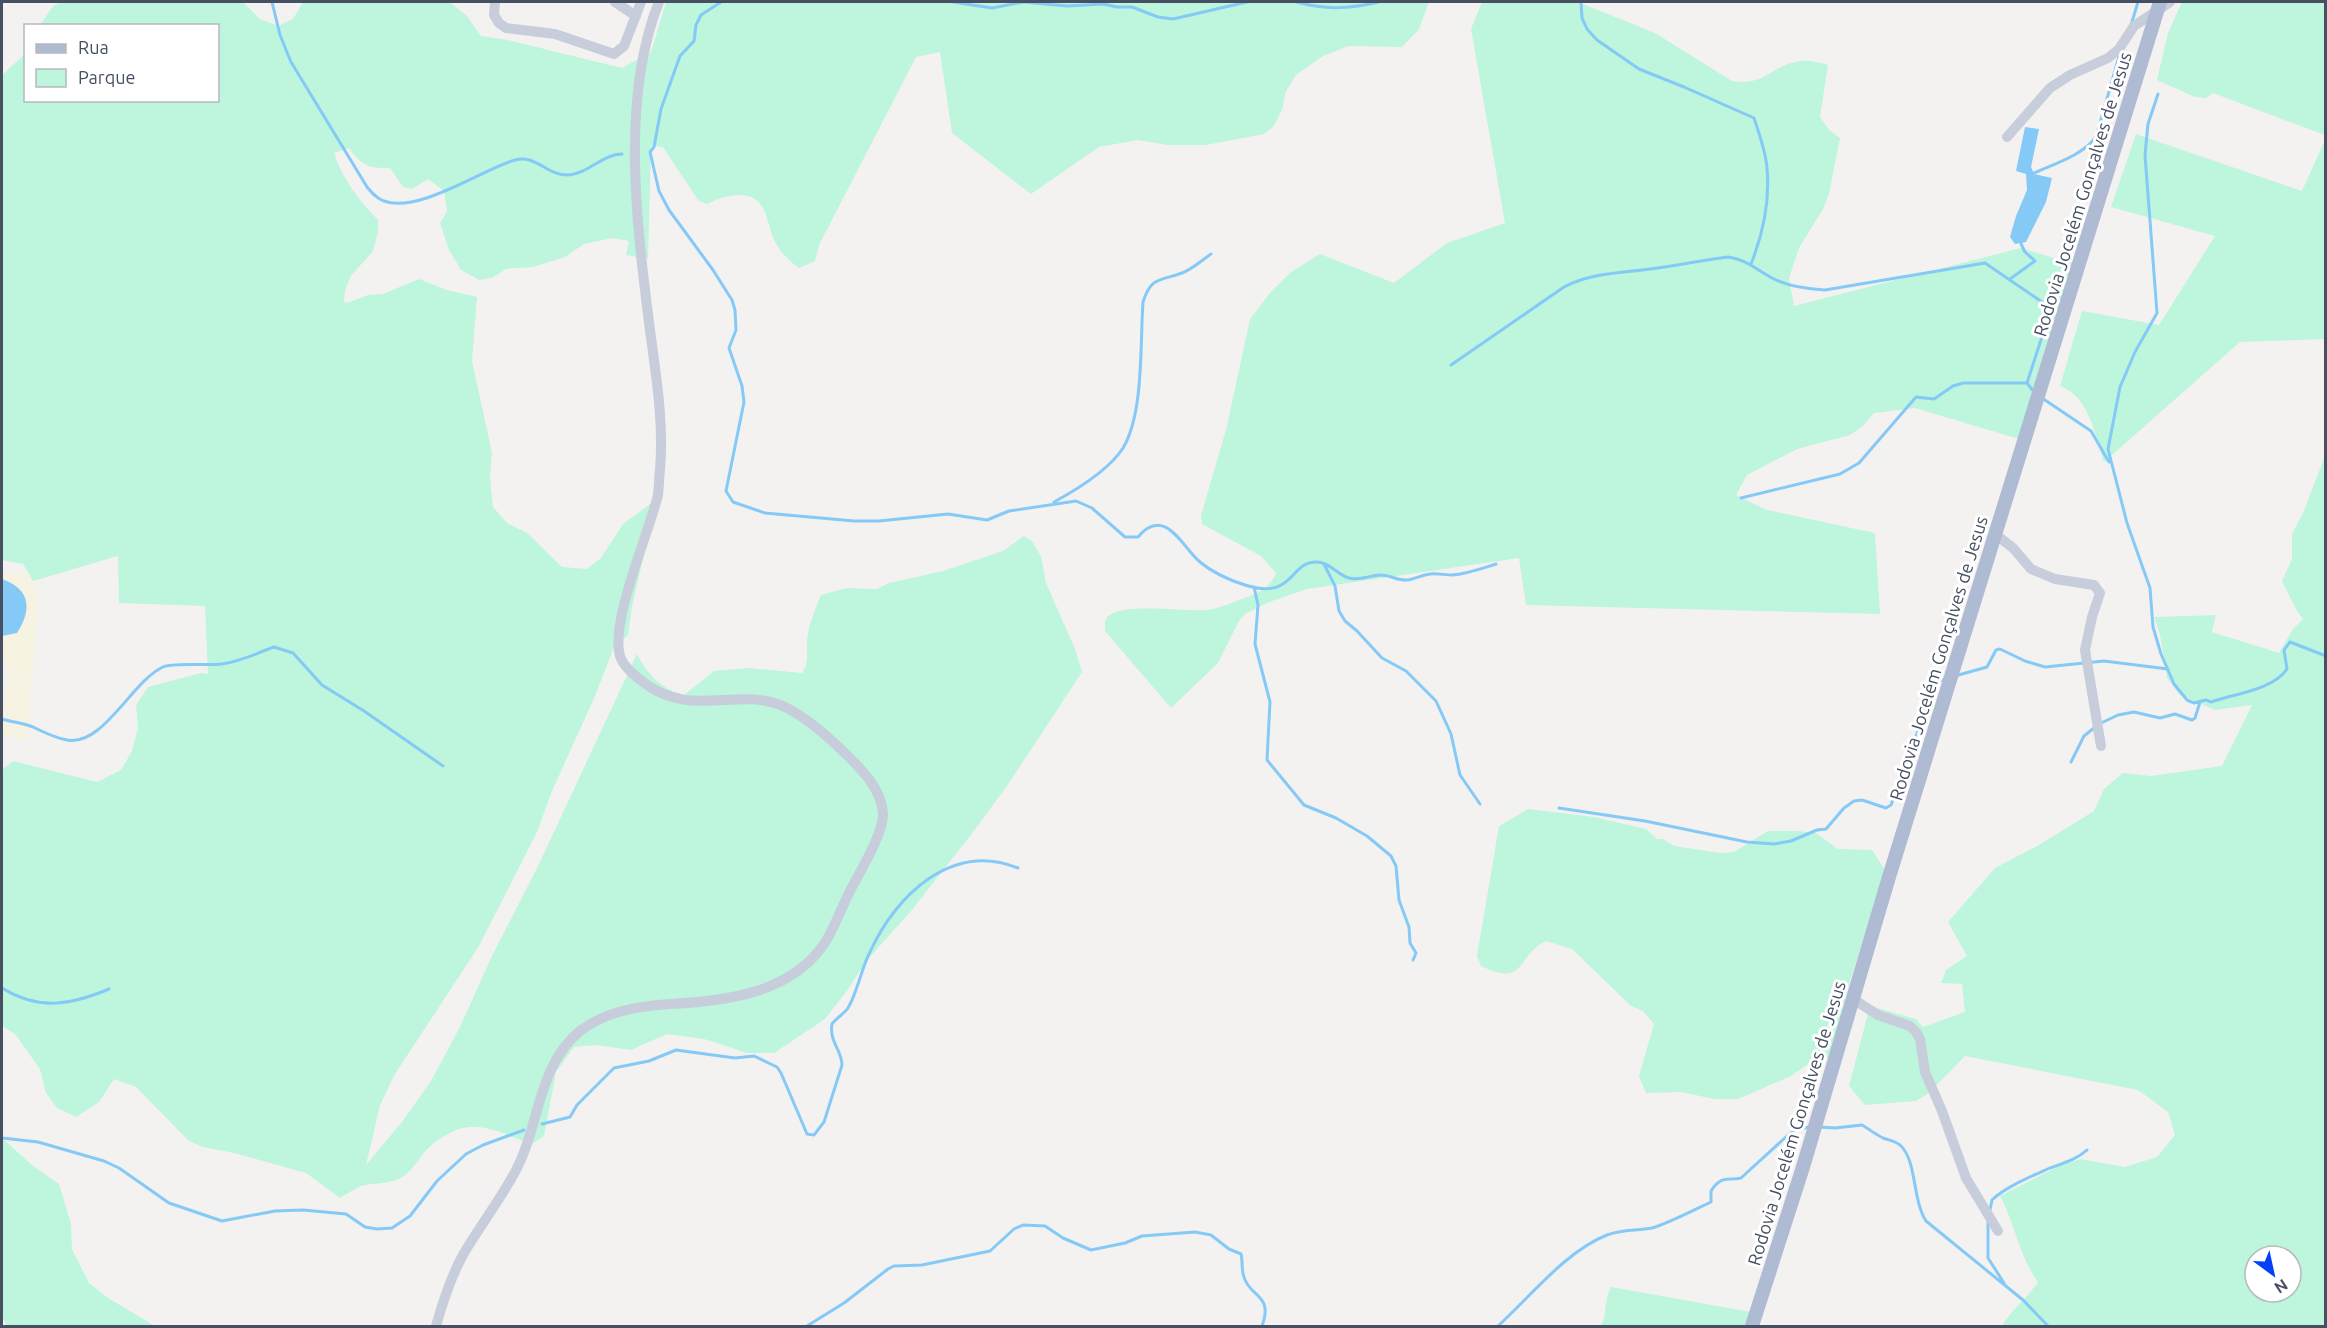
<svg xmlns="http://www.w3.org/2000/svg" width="2327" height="1328" font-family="Ubuntu,sans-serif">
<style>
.green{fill:#bdf5dd;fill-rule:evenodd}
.sand{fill:#f6f3e2}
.water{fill:#85c9f7}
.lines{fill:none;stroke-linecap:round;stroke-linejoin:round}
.stream{stroke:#85c9f7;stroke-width:3}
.minor{stroke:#c7cddb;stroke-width:10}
.major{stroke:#afbad3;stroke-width:14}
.labels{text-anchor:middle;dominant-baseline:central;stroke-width:6;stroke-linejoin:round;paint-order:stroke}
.street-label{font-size:18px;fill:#475062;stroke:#fff}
</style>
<rect width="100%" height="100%" fill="#f4f2f1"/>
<path class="green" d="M 62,2 L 243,2 L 260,19 L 278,26 L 293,19 L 303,2 L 450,2 L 467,16 L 481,36 L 508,40 L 622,68 L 651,52 L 666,2 L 1429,2 L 1419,29 L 1402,47 L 1349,46 L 1323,56 L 1296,75 L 1286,91 L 1282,110 L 1273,127 L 1264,134 L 1206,145 L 1167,145 L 1138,140 L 1099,147 L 1031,194 L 952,133 L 940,52 L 916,57 L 819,245 L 815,261 L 799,268 C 788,260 780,252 774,240 C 770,230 768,218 763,208 C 751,187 724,196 707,204 L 698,200 L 663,147 L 651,146 L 648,259 L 626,255 L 629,241 L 613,238 L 584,244 L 565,257 L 533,267 L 506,269 L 492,278 L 479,280 L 461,270 L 449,250 L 440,223 L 447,211 L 444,191 L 428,179 L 412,189 L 403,187 L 390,168 C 368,168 362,166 349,148 L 334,153 C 343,180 358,199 378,220 L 378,232 L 373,251 L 351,276 L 345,290 L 344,302 L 347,303 L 368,295 L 383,294 L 419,279 L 447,290 L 477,297 L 472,361 L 492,453 L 490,478 L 493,507 L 507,523 L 527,533 L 562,567 L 587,569 L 601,558 L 623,524 L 657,499 L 632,606 L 628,635 L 614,647 L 595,696 L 552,791 L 537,832 L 479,946 L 395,1074 L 380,1105 L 366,1165 L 402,1122 L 431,1081 L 460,1027 L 491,958 L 539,864 L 637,654 C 648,675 661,689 684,695 L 714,671 L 749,668 L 802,673 C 810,661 806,655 807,641 C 808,626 815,610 821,595 L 847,588 L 877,589 L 889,583 L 943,571 L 1003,551 L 1024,536 L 1032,541 L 1041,556 L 1046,583 L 1075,649 L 1082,672 L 1007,786 L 970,836 L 911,911 L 867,960 L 846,992 L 825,1019 L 774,1053 L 747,1053 L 704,1039 L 667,1034 L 631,1050 L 596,1045 L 574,1047 L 556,1072 L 544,1136 L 532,1144 C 492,1131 472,1113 433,1144 C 422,1152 416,1167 405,1175 C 393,1184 379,1183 365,1185 C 357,1187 348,1193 340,1198 L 306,1173 L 234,1153 L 203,1147 L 189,1141 L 136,1087 L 114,1079 L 99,1102 L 76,1117 L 57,1108 L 46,1093 L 40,1069 L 15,1034 L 2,1026 L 2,770 L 13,761 L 97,782 L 121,770 L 132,751 L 138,728 L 136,705 L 148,687 L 201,673 L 208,674 L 205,606 L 119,603 L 118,556 L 33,581 L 23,564 L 2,560 L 2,75 L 25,54 L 26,100 L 218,100 L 218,26 L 40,25 L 53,6 Z
M 1482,2 L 1578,2 L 1655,33 L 1732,81 C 1764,86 1769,68 1795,62 C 1806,59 1817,62 1828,65 L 1820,117 L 1830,131 L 1840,138 L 1829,194 L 1823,209 L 1799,248 L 1789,278 L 1794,306 L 2021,248 L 2070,263 L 2082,253 L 2026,441 L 1915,408 L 1874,413 L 1863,426 L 1850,435 L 1797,449 L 1747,475 L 1736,495 L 1767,510 L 1875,533 L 1880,614 L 1526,605 L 1519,558 L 1307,589 L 1269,602 L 1245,614 L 1239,621 L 1218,663 L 1171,708 L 1105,631 C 1105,625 1104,618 1110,615 C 1128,603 1183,612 1206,610 C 1219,609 1233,602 1245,598 C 1259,593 1271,587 1276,573 L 1261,556 L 1202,524 L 1201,516 L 1227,426 L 1250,319 L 1270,293 L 1291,272 L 1320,254 L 1394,283 L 1447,243 L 1505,223 L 1471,29 Z
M 2182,2 L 2325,2 L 2325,135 L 2213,93 L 2206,98 L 2195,97 L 2157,80 L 2168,33 Z
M 2136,134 L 2302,191 L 2325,140 L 2325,339 L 2240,342 L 2104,462 C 2095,436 2090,397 2060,386 L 2082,311 L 2159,325 L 2215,236 L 2111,207 Z
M 2325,456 L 2325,1326 L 2002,1326 C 2011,1310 2027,1298 2038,1282 C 2019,1256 2015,1224 2000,1196 L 2061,1165 L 2081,1159 L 2125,1167 L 2157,1157 L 2175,1135 L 2168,1112 L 2138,1090 L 1965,1056 L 1929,1093 L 1916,1101 L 1865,1105 L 1849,1086 L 1870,1006 L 1916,1019 L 1923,1027 L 1965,1012 L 1962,984 L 1941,983 L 1946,970 L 1967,956 L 1948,922 L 1995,868 L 2039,845 L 2094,811 L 2104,789 L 2123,773 L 2151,776 L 2222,766 L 2252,705 L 2215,710 L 2179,694 L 2167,678 L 2160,635 L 2154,617 L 2216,615 L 2212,632 L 2279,653 L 2293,629 L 2303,619 L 2297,611 L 2282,581 L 2292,559 L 2292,534 L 2303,513 ZM 2255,1256 L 2291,1256 L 2291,1292 L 2255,1292 Z
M 1528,809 L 1594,817 L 1646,829 L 1657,839 L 1663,839 L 1674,846 L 1721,853 L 1734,852 L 1768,831 L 1798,831 L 1816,833 L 1838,849 L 1872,850 L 1885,870 L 1849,984 L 1830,1058 L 1810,1063 L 1791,1076 L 1738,1099 L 1714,1099 L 1681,1092 L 1646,1093 L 1639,1076 L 1654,1024 L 1643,1011 L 1631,1006 L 1572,949 L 1546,941 C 1515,956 1527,988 1481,966 L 1477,956 L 1499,826 Z
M 2,1138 L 33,1166 L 59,1184 L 71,1224 L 72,1249 L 89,1283 L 108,1298 L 155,1326 L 7,1326 L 2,1317 Z
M 1611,1287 L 1751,1312 L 1747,1326 L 1601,1326 C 1608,1314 1603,1301 1611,1287 Z"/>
<path class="sand" d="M 28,572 L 38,596 L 37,631 L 29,698 L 31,718 L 25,741 L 2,735 L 2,715 L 10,674 L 2,655 L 7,581 L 2,579 L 2,575 Z"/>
<path class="water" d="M 2025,127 L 2039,129 L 2031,167 L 2034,174 L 2052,178 L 2046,202 L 2026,242 L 2015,244 L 2010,237 L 2016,216 L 2027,190 L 2026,174 L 2016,171 Z
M 2,579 C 31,589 32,610 17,633 L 2,636 Z"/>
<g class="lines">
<path class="stream" d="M 272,2 L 280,35 L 291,62 L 367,187 C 372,193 377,199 384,201 C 418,214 481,170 515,160 C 535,154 547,175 567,175 C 587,175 602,154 622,154
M 721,2 L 701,15 L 696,25 L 694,41 L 680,56 L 661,109 L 654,147 L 650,152 L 659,191 L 669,210 L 713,270 L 732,300 L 735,310 L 736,330 L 729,348 L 742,386 L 744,402 L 726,491 L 733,502 L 765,513 L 854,521 L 879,521 L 948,514 L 987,520 L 1009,511 L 1076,501 L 1092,508 L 1125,537 L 1138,537 C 1165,505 1182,547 1200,562 C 1213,573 1229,580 1245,585 C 1295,601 1289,561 1317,562 C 1329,562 1338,575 1349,578 C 1360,581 1371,575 1381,575 C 1390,575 1398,581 1408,580 C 1415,579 1422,575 1430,574 C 1437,573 1445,575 1452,575 C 1467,574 1483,568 1496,564
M 953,2 L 992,8 L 1023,2 L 1067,6 L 1103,4 L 1117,7 L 1132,7 L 1158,17 L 1173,19 L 1247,2
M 1296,2 C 1327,10 1348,9 1379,2
M 1581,2 L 1582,18 L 1587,29 L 1597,40 L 1639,69 L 1684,87 L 1754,118 C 1759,134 1766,152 1767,168 C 1770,201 1763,234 1751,264
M 2131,25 L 2138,2
M 2158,94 L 2148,124 L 2145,155 L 2157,313 L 2135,352 L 2120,387 L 2108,449 L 2127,523 L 2150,588 L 2153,627 L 2161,654 L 2174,684 L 2187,700 L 2194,703 L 2206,700 L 2211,702 C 2233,694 2273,690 2287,669 L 2284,650 L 2290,642 L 2326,656
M 2032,176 L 2032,174 C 2053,164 2082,156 2096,137 L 2120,53
M 2010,279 L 2035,261 L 2025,252 L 2021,244 L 2022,239
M 1451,365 L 1564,287 C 1590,273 1621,273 1650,269 C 1676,266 1702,260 1728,257 C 1746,259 1758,271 1774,279 C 1790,287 1808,289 1825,290 L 1985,263 L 2042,302 L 2047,310 L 2048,318 L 2027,383
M 2042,398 L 2091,431 L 2109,462
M 1741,498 L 1840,474 L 1859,463 L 1916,397 L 1934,399 L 1953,386 L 1963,383 L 2027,383 L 2034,392
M 1054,502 C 1076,490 1109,470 1123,448 C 1144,413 1140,344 1143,302 C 1151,276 1161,281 1182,273 C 1193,269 1202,260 1211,254
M 1324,564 L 1335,586 L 1339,611 L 1345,621 L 1357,631 L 1382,658 L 1406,671 L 1436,701 L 1451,734 L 1460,775 L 1480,804
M 1254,587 L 1258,605 L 1255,644 L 1270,702 L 1267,760 L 1304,805 L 1336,818 L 1367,836 L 1391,856 L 1396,866 L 1399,900 L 1409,927 L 1410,943 L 1416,953 L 1413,960
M 1955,676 L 1987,667 L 1996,650 L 2000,649 L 2025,661 L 2045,667 L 2104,661 L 2168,669
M 2,719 C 12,722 23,723 33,727 C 43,732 55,738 67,740 C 103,747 132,681 163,667 C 173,662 207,666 222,664 C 240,662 257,653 274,647 L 293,653 L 322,685 L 364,711 L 443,766
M 2099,724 L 2118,715 L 2134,712 L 2160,718 L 2175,714 L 2192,720 L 2195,718 L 2200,702
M 2071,762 L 2084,736 L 2094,728
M 1559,808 L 1645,821 L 1747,842 L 1774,844 L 1791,841 L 1817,830 L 1826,829 L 1844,808 L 1854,801 L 1862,800 L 1886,808 L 1891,805 L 1935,684 L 1946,678
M 2,988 C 39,1011 71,1005 109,989
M 542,1124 L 570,1117 L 577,1105 L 614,1068 L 649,1061 L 676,1050 L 735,1058 L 754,1056 L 777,1067 L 781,1073 L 807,1134 L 814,1135 L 824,1122 L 842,1065 C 842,1050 829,1042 832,1024 C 836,1018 844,1014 848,1008 C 858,991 861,969 870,952 C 896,895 952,841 1018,868
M 1819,1127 L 1835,1128 L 1862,1125 C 1869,1129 1875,1134 1883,1138 C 1888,1140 1895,1141 1900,1145 C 1917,1160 1912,1199 1926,1221 L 2023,1300 L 2048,1326
M 2,1138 L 38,1142 L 104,1161 L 119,1168 L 169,1203 L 222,1221 L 275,1211 L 303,1210 L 346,1214 L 365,1227 L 377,1229 L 392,1228 L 410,1216 L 437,1181 L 466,1154 L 483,1145 L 524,1130
M 1990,1210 L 1992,1200 C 2005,1187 2032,1176 2050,1168 C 2063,1163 2076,1160 2087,1150
M 1988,1222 L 1988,1258 L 2004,1283
M 807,1326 L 844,1303 L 888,1269 L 894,1266 L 922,1265 L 990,1251 L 1014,1229 L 1023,1225 L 1045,1226 L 1063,1238 L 1091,1250 L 1125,1243 L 1142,1236 L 1195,1232 L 1211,1235 L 1229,1249 L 1241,1254 C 1243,1261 1241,1270 1244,1277 C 1249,1297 1274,1294 1262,1326
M 1498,1326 C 1530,1297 1566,1251 1607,1235 C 1622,1229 1637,1231 1652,1228 C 1667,1224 1696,1209 1711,1202 L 1711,1191 C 1721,1175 1727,1181 1741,1178 L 1787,1136 L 1795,1130 L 1809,1127"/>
<path class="minor" d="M 495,2 L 494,15 L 499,23 L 506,28 L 555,34 L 614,54 L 624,46 L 641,2
M 615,2 L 636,16
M 2007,137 L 2050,88 L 2070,75 L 2108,58 L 2119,49 L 2134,26 L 2170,2
M 1995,534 L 2013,548 L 2031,569 L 2055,579 L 2094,585 L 2100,593 L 2092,617 L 2085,650 L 2101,746
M 1853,999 L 1878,1015 L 1910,1026 L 1916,1032 L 1920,1039 L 1925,1072 L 1942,1111 L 1966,1178 L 1998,1231
M 436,1326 C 443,1301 451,1276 464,1253 C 480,1226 500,1200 515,1172 C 540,1126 537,1066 580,1031 C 606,1011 639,1006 671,1004 C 727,1001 793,993 826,941 C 835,926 841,909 849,893 C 859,873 883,835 883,814 C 882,790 863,771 847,755 C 830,739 808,718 785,707 C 738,685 692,720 643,682 C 635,676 623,666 620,656 C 610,621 649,533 658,495 C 659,487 659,478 660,469 C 664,423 656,376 650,330 C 637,228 620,98 659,2"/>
<path class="major" d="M 1752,1326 L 1803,1167 L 1889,877 L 2160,2"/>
</g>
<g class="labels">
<g class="street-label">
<text transform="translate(2082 194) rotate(-73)">Rodovia Jocelém Gonçalves de Jesus</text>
<text transform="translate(1938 658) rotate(-73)">Rodovia Jocelém Gonçalves de Jesus</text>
<text transform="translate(1796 1123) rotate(-73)">Rodovia Jocelém Gonçalves de Jesus</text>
</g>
</g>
<rect width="2327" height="1328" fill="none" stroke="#475062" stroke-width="6"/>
<rect x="24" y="24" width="195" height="78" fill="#ffffff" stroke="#b5b9c0" stroke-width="1.5"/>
<rect x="36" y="44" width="30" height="9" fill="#afbad3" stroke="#b5b9c0" stroke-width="1.5"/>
<text x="78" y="54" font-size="18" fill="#475062">Rua</text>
<rect x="36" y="69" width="30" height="18" fill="#bdf5dd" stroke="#b5b9c0" stroke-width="1.5"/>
<text x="78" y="84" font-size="18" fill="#475062">Parque</text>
<g transform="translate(2273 1274) rotate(147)"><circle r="28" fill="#ffffff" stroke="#b5b9c0" stroke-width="1.5"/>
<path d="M0-4.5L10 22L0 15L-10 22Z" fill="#0440fb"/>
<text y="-9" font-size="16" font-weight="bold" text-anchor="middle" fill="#475062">N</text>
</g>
</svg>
